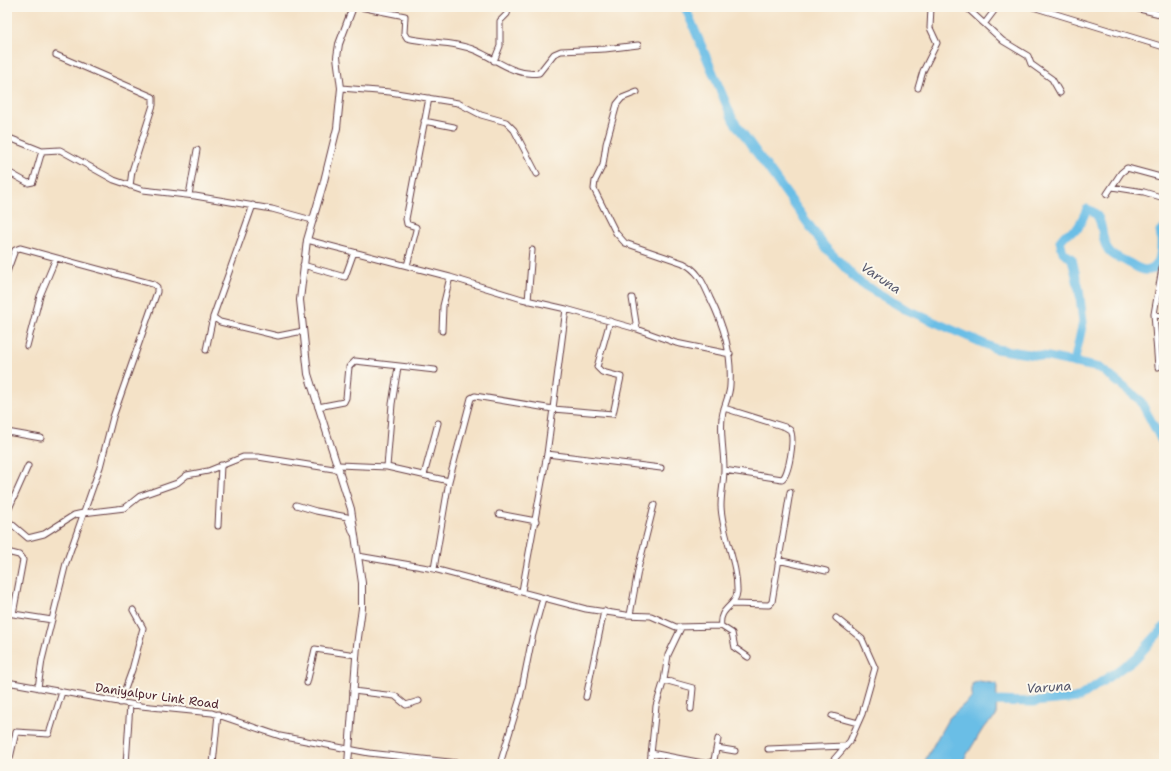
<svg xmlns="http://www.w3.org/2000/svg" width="1171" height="771" font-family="'Shantell Sans',sans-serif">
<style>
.water{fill:#6abee6;stroke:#5a6e88}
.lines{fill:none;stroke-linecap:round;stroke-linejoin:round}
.river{stroke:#6abee6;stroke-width:9}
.minor-casing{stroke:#643c42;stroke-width:7}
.tertiary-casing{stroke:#643c42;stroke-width:8}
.minor{stroke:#fff;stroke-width:5}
.tertiary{stroke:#fff;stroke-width:6}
.labels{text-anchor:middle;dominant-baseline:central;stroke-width:4;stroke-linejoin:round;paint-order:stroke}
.street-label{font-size:12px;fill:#4a1f2b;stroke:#fbf7ec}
.water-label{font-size:13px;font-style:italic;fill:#55576c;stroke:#fbf7ec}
</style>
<rect width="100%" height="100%" fill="#fbf7ec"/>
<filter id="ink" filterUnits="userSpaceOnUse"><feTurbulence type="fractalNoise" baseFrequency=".025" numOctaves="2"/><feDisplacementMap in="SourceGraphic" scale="8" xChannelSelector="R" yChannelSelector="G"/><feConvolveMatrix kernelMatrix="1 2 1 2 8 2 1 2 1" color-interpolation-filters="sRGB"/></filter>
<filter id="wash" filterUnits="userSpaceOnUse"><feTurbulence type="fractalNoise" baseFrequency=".012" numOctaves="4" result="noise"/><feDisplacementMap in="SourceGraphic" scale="16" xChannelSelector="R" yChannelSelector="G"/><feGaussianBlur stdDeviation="0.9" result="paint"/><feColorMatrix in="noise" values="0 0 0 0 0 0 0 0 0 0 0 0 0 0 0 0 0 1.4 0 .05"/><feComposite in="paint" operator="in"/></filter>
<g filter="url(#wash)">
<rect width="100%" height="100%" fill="#f4e2c7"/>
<path class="water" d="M 979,681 L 997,684 L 996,717 L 984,727 L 961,764 L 923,764 L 948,719 L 972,697 L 972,684 Z"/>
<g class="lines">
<path class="river" d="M 685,7 L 733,120 L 825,247 L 859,282 L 905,309 L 996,349 L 1048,357 L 1100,368 L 1140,400 L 1164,445
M 1074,363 L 1083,322 L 1079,289 L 1072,259 L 1063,252 L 1060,241 L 1065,235 L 1078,228 L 1087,209 C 1108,215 1097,240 1111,253 C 1115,257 1122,259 1127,262 C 1132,264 1138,269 1144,270 C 1163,274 1162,242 1160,231 L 1164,229
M 986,708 L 995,701 L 1033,702 L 1078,698 L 1136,658 L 1164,627"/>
</g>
</g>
<g filter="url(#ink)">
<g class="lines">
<g class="minor-casing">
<path id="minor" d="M 360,7 L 405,16 L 404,33 L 407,38 C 430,44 455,41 477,51 C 497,60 516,77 539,73 L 554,54 L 561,51 L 605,49 L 638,45
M 966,7 L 1003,41 L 1028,56 L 1031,64 L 1052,79 L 1060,93
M 1033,7 L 1164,47
M 1131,7 L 1164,15
M 985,23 L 997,7
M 56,55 L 153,97 L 153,105 L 132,171 L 130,186
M 494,61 L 500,46 L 500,21 L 507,14 L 509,7
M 341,88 L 390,92 L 458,103 L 481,115 L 506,122 L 514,130 L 537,174
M 918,88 L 923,71 L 937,43 L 930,28 L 931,7
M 637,92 L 622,98 L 617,104 L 606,144 L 603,165 L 595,181 L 594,189 L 616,233 L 625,243 L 683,263 C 699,271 703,283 710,298 C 724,326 732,353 730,385 C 730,396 723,406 722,418 C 720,434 724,452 724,469 C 724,481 721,493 721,506 C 722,535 738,563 737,592 C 736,607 718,608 721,626 L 732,633 L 735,648 L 748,657
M 424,121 L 454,127
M 7,137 L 42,151 L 60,150 L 114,180 L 143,190 L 195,196 L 272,209 L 312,220
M 10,173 L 28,183 L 33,182 L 42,151
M 1112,187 L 1144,192 L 1164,198
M 1107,194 L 1121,173 L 1127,168 L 1164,178
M 189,195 L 197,150
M 307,240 L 450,277 L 522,299 L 566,309 L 637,329 L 676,343 L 730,354
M 303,265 L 345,277 L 354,252
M 407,266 L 416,230 L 416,227 L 407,224 L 406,219 L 429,98
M 7,272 L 15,250 L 20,248 L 153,284 L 157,287 L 157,292 L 113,417 L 100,467 L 66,563 L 42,660 L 38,688
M 632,298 L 637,329
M 528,301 L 532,250
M 1154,314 L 1164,317
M 213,317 L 220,322 L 278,336 L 303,331
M 442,331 L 443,306 L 450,277
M 27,346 L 40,296 L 56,258
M 206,350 L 213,317 L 253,205
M 1158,367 L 1154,314 L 1164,257
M 318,407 L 344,402 L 346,398 L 349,367 L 355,361 L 435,370
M 7,432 L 41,438
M 547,454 L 661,468
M 338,465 L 387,467 L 449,481
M 387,467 L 392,404 L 398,367
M 724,470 L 782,479 C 789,475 795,438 790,430 L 785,427 L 724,408
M 424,475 L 438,423
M 296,505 L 316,511 L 347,517 L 353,533
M 7,513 L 28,466
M 499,514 L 536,521
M 7,520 L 28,538 L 44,534 L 74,515 L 83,513 L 125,508 L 140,496 L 177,483 L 187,475 L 208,471 L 243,457 L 258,457 L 340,470
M 218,526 L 221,465
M 7,552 L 19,555 L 23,560 L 13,614
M 358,556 L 434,569 L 586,609 L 626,615 L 651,616 L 676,627 L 721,626
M 778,560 L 826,571
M 434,569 L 449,481 L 471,398 L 475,396 L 553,409 L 613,414 L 621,377 L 602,372 L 597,367 L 610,321
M 522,591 L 547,454 L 566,309
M 732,604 L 769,605 L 772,602 L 790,492
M 7,613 L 52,620
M 630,615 L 639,565 L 654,505
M 664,680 L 693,688 L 691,709
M 7,682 L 141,706 L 212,713 L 280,736 L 369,753 L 467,764
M 307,683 L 315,649 L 356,655
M 353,691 L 395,696 L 406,705 L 419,701
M 586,697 L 604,611
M 120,703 L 132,670 L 143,628 L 133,610
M 832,716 L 858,723
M 717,748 L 735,751
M 768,749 L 846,746
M 651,753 L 708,764 L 714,760 L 718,739
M 10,758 L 16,732 L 49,734 L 62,692
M 126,764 L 130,704
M 213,764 L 218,714
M 500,764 L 520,698 L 532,638 L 543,598
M 650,764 L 656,706 L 664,680 L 668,655 L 681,628
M 830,764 L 850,741 L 862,714 L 875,668 L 862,639 L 836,618"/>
</g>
<g class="tertiary-casing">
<path id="tertiary" d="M 348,764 L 357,645 L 362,608 L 362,583 L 351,509 L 308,374 L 300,300 L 307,240 L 323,185 L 337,128 L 341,88 L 337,57 L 339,44 L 353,7"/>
</g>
<use href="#minor" class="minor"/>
<use href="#tertiary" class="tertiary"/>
</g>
</g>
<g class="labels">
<g class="street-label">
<text transform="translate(157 696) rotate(8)">Daniyalpur Link Road</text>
</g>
<g class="water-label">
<text transform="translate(881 278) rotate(34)">Varuna</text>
<text transform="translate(1049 687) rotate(-4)">Varuna</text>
</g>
</g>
<rect width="1171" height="771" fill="none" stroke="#fbf7ec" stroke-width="24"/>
</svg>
